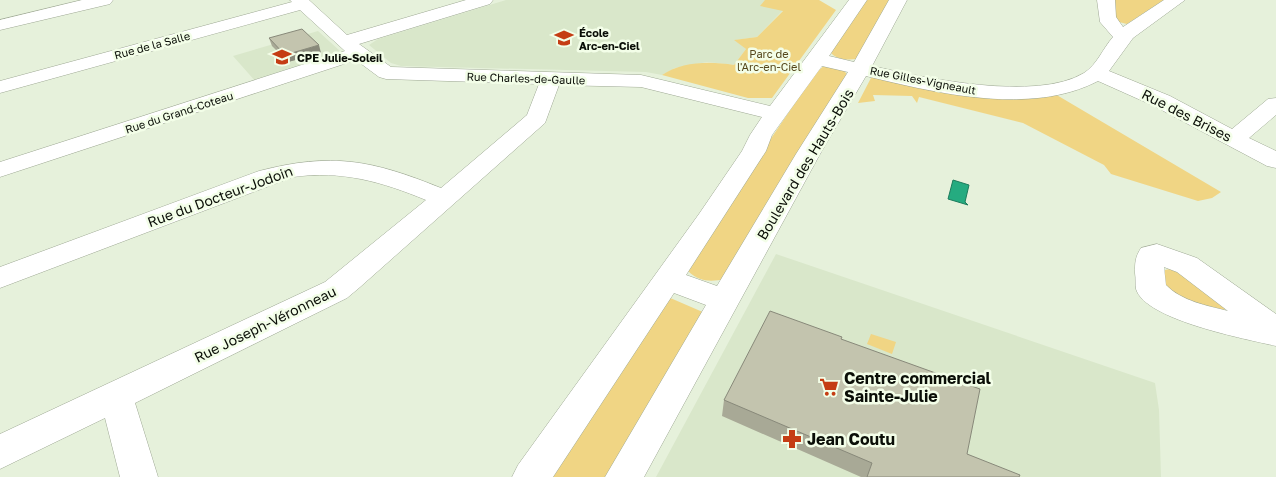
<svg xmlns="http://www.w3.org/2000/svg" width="1276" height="477" font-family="'Golos Text',sans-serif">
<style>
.built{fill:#d9e7ca}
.green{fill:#f0d584}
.water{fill:#25ab80;stroke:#1d7c5c}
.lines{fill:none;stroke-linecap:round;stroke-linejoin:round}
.minor-casing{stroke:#9ea894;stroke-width:1}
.minor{fill:#fff;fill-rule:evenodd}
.wall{fill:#a8a996}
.shaded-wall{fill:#88897a}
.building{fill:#c3c4ae;stroke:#88897a}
.labels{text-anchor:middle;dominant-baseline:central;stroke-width:5;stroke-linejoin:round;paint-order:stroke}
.far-poi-label{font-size:11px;font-weight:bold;fill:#0a0e07;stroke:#f3fee8;text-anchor:start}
.far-street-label{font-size:11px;fill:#0a0e07;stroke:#f3fee8}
.far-park-label{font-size:11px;fill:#55471c;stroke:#f3fee8}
.street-label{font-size:14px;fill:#0a0e07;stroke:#f3fee8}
.near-poi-label{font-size:16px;font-weight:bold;fill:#0a0e07;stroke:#f3fee8;text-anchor:start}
</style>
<rect width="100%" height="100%" fill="#e6f1db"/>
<path class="built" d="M 506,0 L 771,0 L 789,4 L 757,37 L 735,40 L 746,49 L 734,65 L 707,62 L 675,68 L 662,75 L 646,72 L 401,66 L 391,63 L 369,45 L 378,39 Z
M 318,31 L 340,51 L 339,53 L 256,82 L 233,56 Z
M 776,254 L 1155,383 L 1159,410 L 1161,477 L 656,477 Z"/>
<path class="green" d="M 765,0 L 819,0 L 836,10 L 772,98 L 748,98 L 662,75 C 682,61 711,61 734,65 L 746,49 L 734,40 L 757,37 L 783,11 L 760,6 Z
M 863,0 L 894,0 L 856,59 C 847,60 837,60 830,52 Z
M 1114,0 L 1164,0 L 1127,24 L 1115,21 Z
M 824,66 L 843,69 L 848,76 L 725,279 C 711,282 699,282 688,271 L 690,258 L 816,72 Z
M 872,76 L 1055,94 L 1221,192 L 1212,198 L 1198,201 L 1111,174 L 1104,165 L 1023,123 L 919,97 L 917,103 L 912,96 L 873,95 L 875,101 L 858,103 Z
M 1170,269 L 1177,270 L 1227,307 L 1224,310 L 1180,299 L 1165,288 L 1165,270 Z
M 668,297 L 705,313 L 611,477 L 541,477 Z
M 871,334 L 896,342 L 892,354 L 867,344 Z"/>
<path class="water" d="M 953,180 L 969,185 L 965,202 L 968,205 L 948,199 Z"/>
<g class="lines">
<g class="minor-casing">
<path id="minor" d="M 82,0 L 113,0 L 110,4 L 0,30 L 0,20 Z
M 290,0 L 309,0 L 347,35 L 466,0 L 493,0 L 490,4 L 359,44 L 391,67 L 641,75 L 770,106 L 849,0 L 867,0 L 829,56 L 854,62 L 889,0 L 907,0 L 872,66 C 925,78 1036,102 1084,73 C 1097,65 1103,48 1113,37 L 1100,22 L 1097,0 L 1115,0 L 1116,17 L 1123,27 L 1164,0 L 1185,0 L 1133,38 L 1109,71 L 1170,96 L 1232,129 L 1268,99 L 1276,98 L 1276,115 L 1249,138 L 1276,151 L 1276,168 L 1267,166 L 1154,106 L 1098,81 C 1031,116 936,93 866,76 L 820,154 L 644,477 L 605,477 L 706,305 L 674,293 L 553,477 L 512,477 L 518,465 L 699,214 L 742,151 L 750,135 L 762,117 L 641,87 L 559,85 L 545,123 L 359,288 L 347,298 L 135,403 L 158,477 L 120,477 L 105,418 L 0,469 L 0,434 L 325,282 L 426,200 C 382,182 342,170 293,177 L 0,288 L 0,267 L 259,171 C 332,152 372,160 441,188 L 527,115 L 539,84 L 386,79 L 379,77 L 356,60 L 0,177 L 0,162 L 345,51 L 300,10 L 0,93 L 0,81 L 292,2 ZM 822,66 L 848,72 L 796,154 L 717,286 L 686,275 L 766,151 L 772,135 Z
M 1157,244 L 1197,258 L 1276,314 L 1276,346 C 1246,339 1145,320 1136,289 C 1135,284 1136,278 1135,273 C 1135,263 1135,257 1141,248 ZM 1164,267 L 1177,272 L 1228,311 C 1208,306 1181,301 1166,285 Z"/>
</g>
<use href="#minor" class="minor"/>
</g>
<path class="wall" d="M 269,38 L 321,53 L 288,62 L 272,46 Z
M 841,339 L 967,454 L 1019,477 L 861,477 L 722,416 L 724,400 Z"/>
<path class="shaded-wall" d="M 319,45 L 321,53 L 288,62 L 285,55 Z"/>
<path class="building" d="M 302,29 L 319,45 L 285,55 L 269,38 Z
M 770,311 L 842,337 L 841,339 L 980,389 L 967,454 L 1020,475 L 1019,477 L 867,477 L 872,463 L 724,400 Z"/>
<defs>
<g id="school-bare" transform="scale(1.5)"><path d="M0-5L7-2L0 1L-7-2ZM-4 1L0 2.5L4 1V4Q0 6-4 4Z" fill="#c53d14" stroke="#f3fee8" stroke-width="2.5" paint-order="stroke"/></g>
<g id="supermarket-bare" transform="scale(1.5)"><path d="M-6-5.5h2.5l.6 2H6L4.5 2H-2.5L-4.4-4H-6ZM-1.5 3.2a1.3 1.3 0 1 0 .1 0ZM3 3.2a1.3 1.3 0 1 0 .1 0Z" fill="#c53d14" stroke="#f3fee8" stroke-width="2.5" paint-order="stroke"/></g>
<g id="pharmacy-bare" transform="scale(1.5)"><path d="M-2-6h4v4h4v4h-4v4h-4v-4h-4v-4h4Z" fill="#c53d14" stroke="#f3fee8" stroke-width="2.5" paint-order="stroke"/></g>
</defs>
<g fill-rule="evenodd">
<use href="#school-bare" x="564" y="38"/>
<use href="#school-bare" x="282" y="57"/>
<use href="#supermarket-bare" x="829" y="387"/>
<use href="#pharmacy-bare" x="792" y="439"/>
</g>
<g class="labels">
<g class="far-poi-label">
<text x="579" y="32">École<tspan x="579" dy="13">Arc-en-Ciel</tspan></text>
<text x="297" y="57">CPE Julie-Soleil</text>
</g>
<g class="far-street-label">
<text transform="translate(152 45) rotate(-15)">Rue de la Salle</text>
<text transform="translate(526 78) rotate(2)">Rue Charles-de-Gaulle</text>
<text transform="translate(923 80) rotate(11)">Rue Gilles-Vigneault</text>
<text transform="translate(179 112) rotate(-18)">Rue du Grand-Coteau</text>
</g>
<g class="far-park-label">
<text x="769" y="53">Parc de<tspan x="769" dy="13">l'Arc-en-Ciel</tspan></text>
</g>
<g class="street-label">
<text transform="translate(1187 115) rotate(27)">Rue des Brises</text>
<text transform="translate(805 164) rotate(-59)">Boulevard des Hauts-Bois</text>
<text transform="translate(220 196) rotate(-20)">Rue du Docteur-Jodoin</text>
<text transform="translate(265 324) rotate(-26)">Rue Joseph-Véronneau</text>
</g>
<g class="near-poi-label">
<text x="844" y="378">Centre commercial<tspan x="844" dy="18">Sainte-Julie</tspan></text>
<text x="807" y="439">Jean Coutu</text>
</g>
</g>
</svg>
